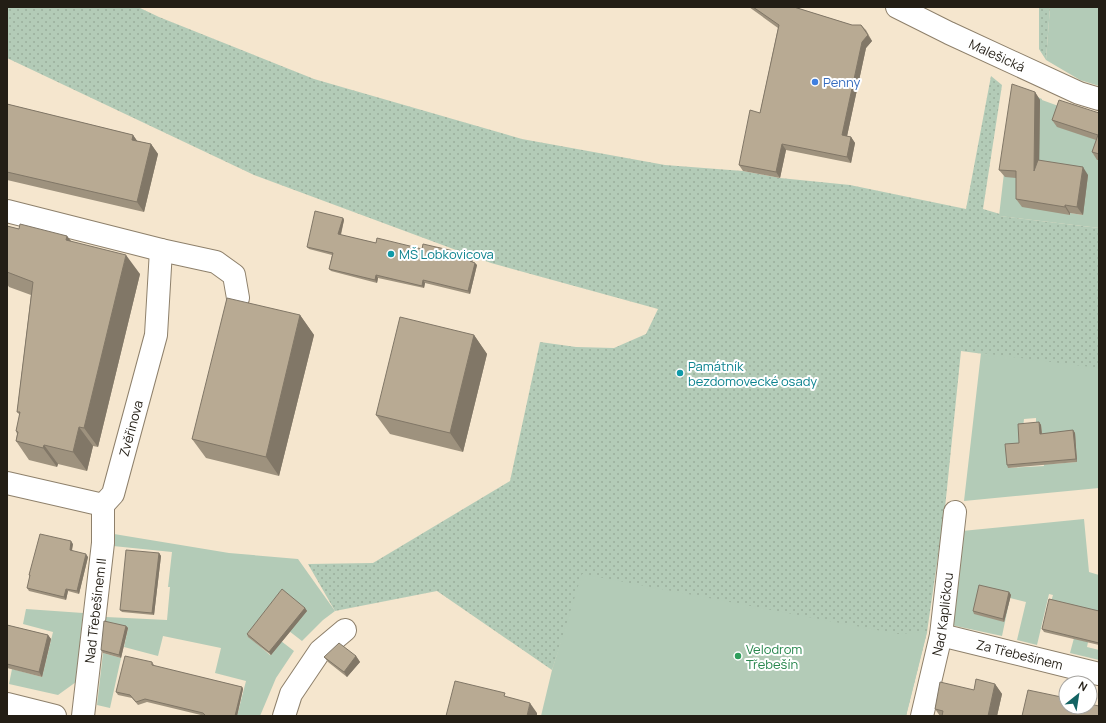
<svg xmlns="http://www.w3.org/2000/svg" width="1106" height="723" font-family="Manrope,sans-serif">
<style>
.grass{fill:url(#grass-dots)}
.garden{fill:#b3cbb7;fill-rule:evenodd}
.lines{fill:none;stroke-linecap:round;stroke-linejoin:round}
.minor-casing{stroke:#8e806b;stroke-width:24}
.tertiary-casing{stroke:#8e806b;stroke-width:24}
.minor{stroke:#fff;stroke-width:22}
.tertiary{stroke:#fff;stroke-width:22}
.wall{fill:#9e927e}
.shaded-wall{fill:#817767}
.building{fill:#b8aa93;stroke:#817767}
.shop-dot{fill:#3f7fe0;stroke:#fff;stroke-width:1.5}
.culture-dot{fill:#0f9aa8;stroke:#fff;stroke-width:1.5}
.leisure-dot{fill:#2e9e5b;stroke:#fff;stroke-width:1.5}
.labels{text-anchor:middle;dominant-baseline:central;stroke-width:4;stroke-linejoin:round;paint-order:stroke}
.street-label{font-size:13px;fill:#231e15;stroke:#fff}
.shop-label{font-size:13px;fill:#366cbe;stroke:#fff;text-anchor:start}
.culture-label{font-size:13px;fill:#0d838f;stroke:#fff;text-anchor:start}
.leisure-label{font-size:13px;fill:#27864d;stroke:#fff;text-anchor:start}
</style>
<defs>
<pattern id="grass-dots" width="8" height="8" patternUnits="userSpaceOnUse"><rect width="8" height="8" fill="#b3cbb7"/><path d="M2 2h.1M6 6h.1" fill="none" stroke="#9aae9c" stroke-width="1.8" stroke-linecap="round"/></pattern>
</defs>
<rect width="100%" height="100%" fill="#f5e6ce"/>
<path class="grass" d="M 7,7 L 138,7 L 159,17 L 314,79 L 522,139 L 665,165 L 743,171 L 780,178 L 850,185 L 966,209 L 991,76 L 1002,85 L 983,209 L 1000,214 L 1000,216 L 1099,228 L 1099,369 L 961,351 L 945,508 L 927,632 L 906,716 L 561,643 L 552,670 L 437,591 L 335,611 L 308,564 L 373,563 L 510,481 L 540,342 L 576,347 L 614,348 L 646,334 L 658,309 L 491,263 L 254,175 L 7,58 Z
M 1039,7 L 1050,7 L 1046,60 L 1039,49 Z"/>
<path class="garden" d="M 1050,7 L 1099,7 L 1099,86 L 1080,80 L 1046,60 Z
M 1014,87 L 1042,99 L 1042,100 L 1064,108 L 1099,141 L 1099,228 L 999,216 ZM 1040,100 L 1038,167 L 1083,215 L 1070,213 L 1070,215 L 1022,178 Z
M 981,353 L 1099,368 L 1099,488 L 964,501 ZM 1036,418 L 1036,425 L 1041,425 L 1044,466 L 1009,468 L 1021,445 L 1024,419 ZM 1049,436 L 1077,462 L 1052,464 Z
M 1084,519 L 1089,572 L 1099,575 L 1099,613 L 1051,602 L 1053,595 L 1049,594 L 1037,645 L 1017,640 L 1026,602 L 1010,598 L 1002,636 L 951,625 L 962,531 Z
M 114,534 L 229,553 L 298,559 L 335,611 L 323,620 L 302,641 L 289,631 L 249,637 L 270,655 L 281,641 L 294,651 L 276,678 L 260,716 L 237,716 L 246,681 L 215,673 L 221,648 L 163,636 L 158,656 L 124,647 L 128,628 L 106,624 L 106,617 L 167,620 L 170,587 L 168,587 L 172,552 L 113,546 Z
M 582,574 L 898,634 L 927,632 L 906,716 L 541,716 L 552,670 Z
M 26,609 L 83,613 L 76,682 L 58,695 L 9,684 L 12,669 L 42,677 L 53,632 L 23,624 Z
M 1074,638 L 1088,642 L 1087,647 L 1099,650 L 1099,660 L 1070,653 Z
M 103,653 L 121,658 L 110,708 L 97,705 Z"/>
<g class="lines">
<g class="minor-casing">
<g id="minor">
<path d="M 7,211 L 161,250 L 216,262 L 234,275 L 238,298"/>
<path d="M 7,483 L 103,505"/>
<path id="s1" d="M 103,505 L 113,494 L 156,335 L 161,250"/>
<path id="s2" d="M 941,635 L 1099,674"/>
<path d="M 7,704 L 55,716"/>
<path id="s3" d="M 83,716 L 103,543 L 103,505"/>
<path d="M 284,716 L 291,694 L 320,651 L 345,630"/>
<path id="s4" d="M 922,716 L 941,635 L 955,512"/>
</g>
</g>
<g class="tertiary-casing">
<g id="tertiary">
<path id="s5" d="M 897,7 L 949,33 L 1079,93 L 1099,99"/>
</g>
</g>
<use href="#minor" class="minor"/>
<use href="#tertiary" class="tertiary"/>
</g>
<path class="wall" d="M 749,7 L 794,7 L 852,25 L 861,25 L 866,30 L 872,41 L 866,48 L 847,136 L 851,137 L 855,143 L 851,163 L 786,150 L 780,178 L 743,171 L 739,165 L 760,113 L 778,28 Z
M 1035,92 L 1040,100 L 1039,160 L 1088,175 L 1083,215 L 1070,213 L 1070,215 L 1022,207 L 1016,199 L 1016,178 L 1005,177 L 999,170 Z
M 7,104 L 133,135 L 137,141 L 151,144 L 158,154 L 144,212 L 7,180 Z
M 1099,113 L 1099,160 L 1097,160 L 1092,152 L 1096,140 L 1057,127 L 1052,120 Z
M 343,218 L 344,220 L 341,235 L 376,243 L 422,249 L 473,258 L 472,262 L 477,265 L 470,294 L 425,283 L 424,288 L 378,278 L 377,283 L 331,271 L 329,269 L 332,255 L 309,249 L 307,247 Z
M 7,226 L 19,229 L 67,236 L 71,241 L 140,274 L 98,447 L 93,446 L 87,471 L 58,464 L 57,467 L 29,460 L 16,441 L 17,434 L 16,431 L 20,415 L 17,412 L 31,295 L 9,287 L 7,284 Z
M 300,315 L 314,335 L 279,476 L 206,458 L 192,439 Z
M 474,335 L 487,354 L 463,452 L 390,434 L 376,415 Z
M 1039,422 L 1041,425 L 1042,434 L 1073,430 L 1075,433 L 1077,462 L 1008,468 L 1007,465 L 1019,443 Z
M 73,544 L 72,551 L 88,557 L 79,594 L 68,591 L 66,600 L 29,591 L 27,588 L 30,577 L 29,575 Z
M 159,553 L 161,556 L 154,615 L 122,612 L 120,610 Z
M 1009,592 L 1011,595 L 1004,622 L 974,614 L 973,611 Z
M 305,608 L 307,611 L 271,655 L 248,637 L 247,634 Z
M 1099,611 L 1099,645 L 1044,632 L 1042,629 Z
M 7,625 L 48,635 L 51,639 L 42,677 L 7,668 Z
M 126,626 L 128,628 L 121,658 L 103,653 L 101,650 Z
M 356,656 L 360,662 L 347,677 L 328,662 L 324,657 Z
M 152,662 L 154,665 L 154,666 L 242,687 L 243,689 L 237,716 L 205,716 L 147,702 L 138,705 L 132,698 L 118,695 L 116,692 Z
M 995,684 L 1002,694 L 997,716 L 940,716 L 935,709 L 974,690 Z"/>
<path class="shaded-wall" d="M 861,25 L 872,41 L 866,48 L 846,141 L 842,135 L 862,42 Z
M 1035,92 L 1040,100 L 1039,179 L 1034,171 Z
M 133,135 L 140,145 L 132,140 Z
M 851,137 L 855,143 L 851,163 L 847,157 Z
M 151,144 L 158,154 L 144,212 L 137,202 Z
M 782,144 L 786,150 L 780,178 L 776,172 Z
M 1083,167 L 1088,175 L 1083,215 L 1077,207 Z
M 1065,205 L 1070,213 L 1070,215 L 1065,207 Z
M 343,218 L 344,220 L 340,237 L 338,234 Z
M 67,236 L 81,255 L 66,240 Z
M 126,255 L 140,274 L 98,447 L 84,428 Z
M 471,255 L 473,258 L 472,264 L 470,261 Z
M 475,263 L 477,265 L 470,294 L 468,291 Z
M 376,275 L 378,278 L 377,283 L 375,280 Z
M 423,280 L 425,283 L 424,288 L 422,286 Z
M 300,315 L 314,335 L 279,476 L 266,457 Z
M 474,335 L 487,354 L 463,452 L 450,433 Z
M 1039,422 L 1041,425 L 1042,436 L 1040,434 Z
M 79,427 L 93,446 L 87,471 L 73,452 Z
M 1073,430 L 1075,433 L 1077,462 L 1076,459 Z
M 44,445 L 58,464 L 57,467 L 43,448 Z
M 71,541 L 73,544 L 71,553 L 70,550 Z
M 159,553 L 161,556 L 154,615 L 152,613 Z
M 86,554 L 88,557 L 79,594 L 77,591 Z
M 66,589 L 68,591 L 66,600 L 64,597 Z
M 1009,592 L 1011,595 L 1004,622 L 1003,619 Z
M 305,608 L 307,611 L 271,655 L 269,652 Z
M 126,626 L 128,628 L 121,658 L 119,655 Z
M 48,635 L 51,639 L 42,677 L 39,672 Z
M 356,656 L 360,662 L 347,677 L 344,672 Z
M 995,684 L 1002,694 L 997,716 L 988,716 Z
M 242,687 L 243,689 L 237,716 L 235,716 Z
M 530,703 L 537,713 L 537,716 L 527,716 Z"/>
<path class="building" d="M 753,7 L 794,7 L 852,25 L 861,25 L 868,35 L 862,42 L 842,135 L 851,137 L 847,157 L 782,144 L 776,172 L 739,165 L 750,110 L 760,113 L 779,25 Z
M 1012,84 L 1035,92 L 1034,171 L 1038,160 L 1083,167 L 1077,207 L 1065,205 L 1065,207 L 1016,199 L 1016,171 L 999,170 Z
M 1059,100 L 1099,113 L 1099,154 L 1092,152 L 1098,135 L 1052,120 Z
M 7,104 L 133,135 L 132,140 L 151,144 L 137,202 L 7,172 Z
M 315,211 L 343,218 L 338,234 L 376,243 L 377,238 L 422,249 L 423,244 L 471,255 L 470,261 L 475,263 L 468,291 L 423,280 L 422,286 L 376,275 L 375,280 L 329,269 L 333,253 L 307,247 Z
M 20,224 L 67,236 L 66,240 L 126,255 L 84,428 L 79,427 L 73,452 L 44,445 L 43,448 L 16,441 L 18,432 L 16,431 L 20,412 L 17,412 L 33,282 L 7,272 L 7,226 L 19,229 Z
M 227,298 L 300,315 L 266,457 L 192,439 Z
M 400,317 L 474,335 L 450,433 L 376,415 Z
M 1039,422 L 1040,434 L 1073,430 L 1076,459 L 1007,465 L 1005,444 L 1019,443 L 1018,424 Z
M 40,534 L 71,541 L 70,550 L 86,554 L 77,591 L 66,589 L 64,597 L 27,588 L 30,575 L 29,575 Z
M 126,550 L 159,553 L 152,613 L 120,610 Z
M 979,585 L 1009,592 L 1003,619 L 973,611 Z
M 282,589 L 305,608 L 269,652 L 247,634 Z
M 1049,599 L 1099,611 L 1099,643 L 1042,629 Z
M 104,621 L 126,626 L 119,655 L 101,650 Z
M 7,625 L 48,635 L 39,672 L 7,664 Z
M 339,643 L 356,656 L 344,672 L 324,657 Z
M 125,656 L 152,662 L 152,665 L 242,687 L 235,716 L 206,716 L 203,713 L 145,699 L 136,702 L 130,695 L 116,692 Z
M 976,679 L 995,684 L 988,716 L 942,716 L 943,711 L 935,709 L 940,682 L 974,690 Z
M 455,681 L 505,693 L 504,696 L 530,703 L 527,716 L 446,716 Z
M 1028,690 L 1066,698 L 1066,707 L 1090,707 L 1090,704 L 1099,706 L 1099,716 L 1022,716 Z"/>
<circle class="shop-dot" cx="815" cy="82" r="4"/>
<g class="culture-dot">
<circle cx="391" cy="254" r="4"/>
<circle cx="680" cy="373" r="4"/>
</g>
<circle class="leisure-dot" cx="738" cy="656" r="4"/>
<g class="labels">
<g class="street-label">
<text stroke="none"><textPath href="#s5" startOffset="111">Malešická</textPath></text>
<text stroke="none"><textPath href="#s1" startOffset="83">Zvěřinova</textPath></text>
<text stroke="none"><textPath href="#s3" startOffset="106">Nad Třebešínem II</textPath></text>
<text stroke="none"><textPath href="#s4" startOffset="104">Nad Kapličkou</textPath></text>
<text stroke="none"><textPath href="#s2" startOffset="81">Za Třebešínem</textPath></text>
</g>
<g class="shop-label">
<text x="823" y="82">Penny</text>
</g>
<g class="culture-label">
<text x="399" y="254">MŠ Lobkovicova</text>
<text x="688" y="366">Památník<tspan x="688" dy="15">bezdomovecké osady</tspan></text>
</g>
<g class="leisure-label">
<text x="746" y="649">Velodrom<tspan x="746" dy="15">Třebešín</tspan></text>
</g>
</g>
<rect width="1106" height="723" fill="none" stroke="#231e15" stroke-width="16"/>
<g transform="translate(1078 695) rotate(30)"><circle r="19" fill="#ffffff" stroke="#a7a5a1"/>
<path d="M0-3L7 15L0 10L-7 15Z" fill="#136363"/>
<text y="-6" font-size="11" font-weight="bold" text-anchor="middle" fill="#231e15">N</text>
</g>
</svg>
